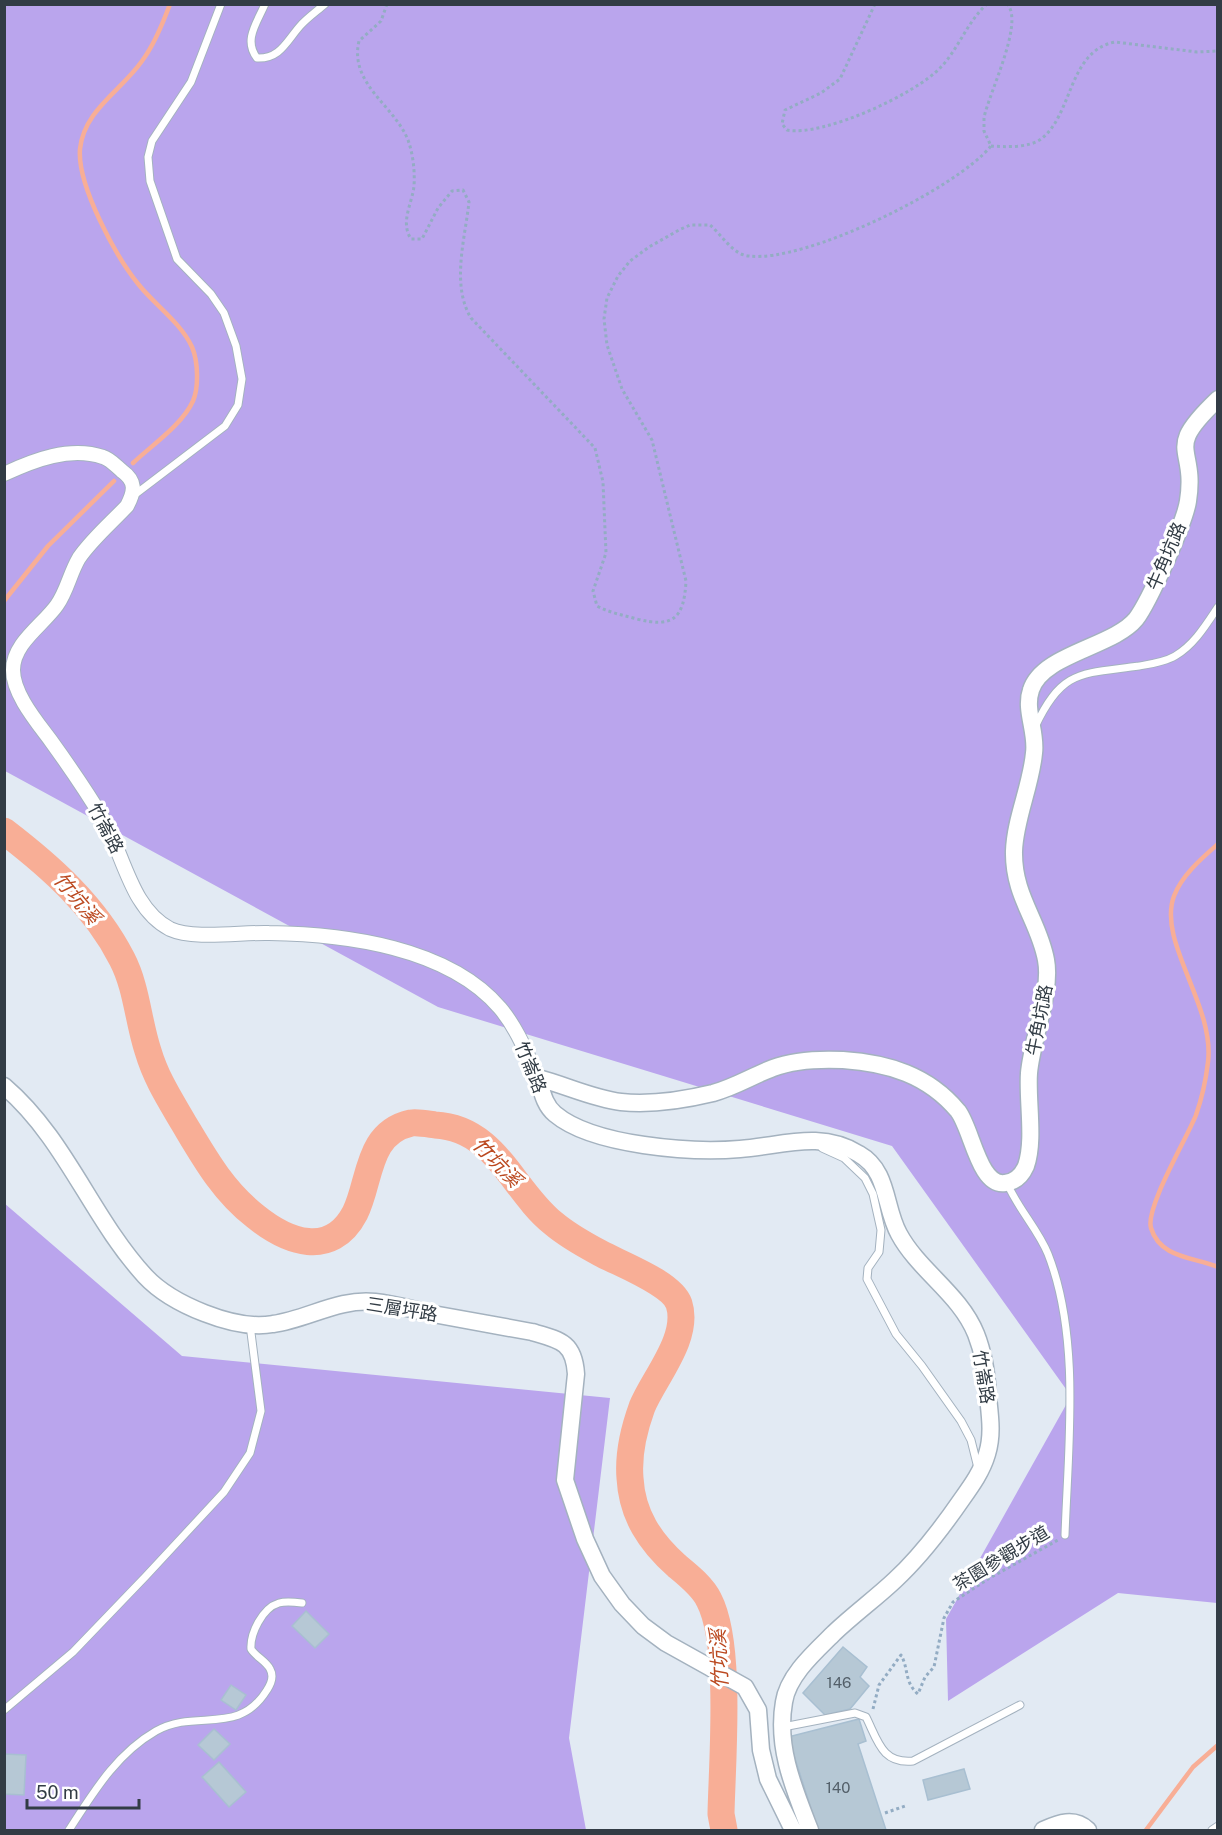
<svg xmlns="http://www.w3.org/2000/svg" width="1222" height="1835" font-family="'Public Sans','Noto Sans TC',sans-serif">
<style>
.green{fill:#baa5ed}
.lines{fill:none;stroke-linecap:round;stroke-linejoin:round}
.stream{stroke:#f8ae96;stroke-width:4.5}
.river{stroke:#f8ae96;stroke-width:27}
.building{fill:#b6c8d5;stroke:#a8bfd1;stroke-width:1.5}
.service-casing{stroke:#a4b2bf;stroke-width:9}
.minor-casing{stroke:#a4b2bf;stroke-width:16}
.tertiary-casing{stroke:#a4b2bf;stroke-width:19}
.path{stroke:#93acc3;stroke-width:3;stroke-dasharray:3 3;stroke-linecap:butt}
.service{stroke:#fff;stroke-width:7}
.minor{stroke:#fff;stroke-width:14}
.tertiary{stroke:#fff;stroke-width:16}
.labels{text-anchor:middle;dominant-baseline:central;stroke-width:6;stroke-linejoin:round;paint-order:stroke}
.number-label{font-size:15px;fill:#535f69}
.street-label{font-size:18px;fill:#323c45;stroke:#fff}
.water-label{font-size:20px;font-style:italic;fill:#bb4920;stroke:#fff}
</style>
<rect width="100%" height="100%" fill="#e2eaf3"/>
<path class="green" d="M 4,5 L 1217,5 L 1217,1603 L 1118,1593 L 948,1701 L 946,1619 L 1071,1396 L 892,1146 L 438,1007 L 5,771 Z
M 4,1203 L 182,1356 L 610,1398 L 569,1738 L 586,1830 L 5,1830 Z"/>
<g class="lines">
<path class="stream" d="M 133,463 C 152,445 182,425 193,401 C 199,387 198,361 192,347 C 181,323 155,305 139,285 C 116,257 77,185 80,149 C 84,110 121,91 142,61 C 154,45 163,23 170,4
M 4,601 L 48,546 L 114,481
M 1218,844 C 1202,858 1182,875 1174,896 C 1157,942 1215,1005 1208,1062 C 1206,1079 1202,1098 1196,1115 C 1187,1138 1145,1208 1151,1228 C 1160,1258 1193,1257 1218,1267
M 1146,1830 L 1193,1767 L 1218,1745"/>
<path class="river" d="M 4,831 C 51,867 95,906 122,959 C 137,988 138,1021 148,1051 C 156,1078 169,1098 183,1122 C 204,1157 222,1190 255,1216 C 287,1242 331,1259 355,1213 C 371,1181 366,1133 411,1123 C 418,1122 428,1124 435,1125 C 496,1128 512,1190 553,1223 C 567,1235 585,1245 600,1253 C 620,1264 672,1283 679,1304 C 690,1338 653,1379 642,1407 C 634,1429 628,1454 630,1478 C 632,1515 650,1542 677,1566 C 688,1575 703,1587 709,1600 C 732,1644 722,1762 721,1814 L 724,1830"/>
</g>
<path class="building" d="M 306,1611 L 329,1634 L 315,1648 L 292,1626 Z
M 843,1647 L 867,1667 L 860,1677 L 869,1686 L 850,1709 L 825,1715 L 803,1693 Z
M 231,1685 L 246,1695 L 236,1710 L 221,1700 Z
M 859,1719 L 866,1741 L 858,1744 L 886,1830 L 818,1830 L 788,1737 Z
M 214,1729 L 230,1744 L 214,1760 L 198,1745 Z
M 4,1754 L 26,1755 L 24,1795 L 4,1794 Z
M 219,1762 L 246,1792 L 229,1807 L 202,1777 Z
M 964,1769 L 970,1789 L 928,1800 L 923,1780 Z"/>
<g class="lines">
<g class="service-casing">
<path id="service" d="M 265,4 C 257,23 243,40 257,58 C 280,59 286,42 300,26 C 307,18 317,11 325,4
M 133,496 L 225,426 L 238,405 L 242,379 L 236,346 L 224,313 L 211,294 L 177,259 L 150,181 L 148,157 L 152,141 L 191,82 L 221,4
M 1035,727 C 1062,669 1081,674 1139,666 C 1151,664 1165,662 1175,656 C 1194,645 1206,625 1218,607
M 822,1148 L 844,1158 L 865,1178 L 873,1194 L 881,1230 L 879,1252 L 868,1268 L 867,1279 L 896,1334 L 922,1366 L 961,1421 L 971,1440 L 978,1468
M 1007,1183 C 1018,1209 1038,1229 1048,1254 C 1081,1338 1068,1447 1065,1535
M 4,1710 L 73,1652 L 146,1576 L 224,1492 L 250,1453 L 261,1411 L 250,1325
M 783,1727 L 855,1713 L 866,1717 C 878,1741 882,1764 913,1761 L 1020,1705
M 69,1830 C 93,1793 116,1754 156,1731 C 197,1708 238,1737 267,1690 C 271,1684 274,1676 270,1669 C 266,1661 256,1657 251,1649 C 250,1634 262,1608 279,1603 C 286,1601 294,1602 302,1603
M 1212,1830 L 1218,1826"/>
</g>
<g class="minor-casing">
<path id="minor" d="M 4,474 C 34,460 70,446 103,457 C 110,459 116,466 122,471 C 136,481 135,491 127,506 C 111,523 92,539 79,558 C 70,573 67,591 57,605 C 43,625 13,643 13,670 C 13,694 37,722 51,741 C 69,766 87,792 103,819 C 124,855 131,909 170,929 C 194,940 242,932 269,933 C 344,934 448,947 500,1008 C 517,1028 527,1054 538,1078"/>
</g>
<g class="tertiary-casing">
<path id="tertiary" d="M 538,1078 C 565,1085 594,1099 621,1102 C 650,1105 684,1100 713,1093 C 735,1087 752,1076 773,1068 C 794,1060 821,1059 843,1060 C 888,1063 928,1075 958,1111 C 972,1129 979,1187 1005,1183 C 1015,1182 1022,1175 1026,1166 C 1035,1140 1027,1101 1029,1073 C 1032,1039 1052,991 1046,960 C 1039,921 1013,896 1014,851 C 1015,819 1031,786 1034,753 C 1037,732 1024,710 1031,690 C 1042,654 1113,647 1136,619 C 1149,602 1185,522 1188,501 C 1197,444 1162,452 1218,399
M 538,1078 C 542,1091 544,1105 555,1114 C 593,1146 692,1153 740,1149 C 782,1146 820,1130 859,1154 C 889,1171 884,1207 899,1234 C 919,1271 960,1294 976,1334 C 984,1354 987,1375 988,1397 C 990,1416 993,1435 987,1454 C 982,1471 972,1485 962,1499 C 942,1528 921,1556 895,1580 C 876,1598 854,1614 834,1633 C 816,1651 788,1675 784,1702 C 776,1747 794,1789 810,1830
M 4,1086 C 66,1139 91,1217 145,1276 C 171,1304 235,1331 273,1324 C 308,1319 339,1298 375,1302 C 395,1304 414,1310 433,1314 C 466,1320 499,1326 532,1332 C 560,1340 574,1342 576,1374 L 565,1480 L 585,1539 L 602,1576 L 622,1604 L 643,1626 L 666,1643 L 745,1687 L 758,1710 L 761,1750 L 768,1779 L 793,1830
M 1043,1830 C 1059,1823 1074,1817 1088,1830"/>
</g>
<path class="path" d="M 387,4 L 381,21 L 359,41 C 349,84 394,105 408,140 C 413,154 415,171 414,186 C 412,204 400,222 411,239 L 422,239 L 438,208 L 452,191 L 463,190 L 469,202 C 465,239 451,285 471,318 L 595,448 L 603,482 L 606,553 L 593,591 L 597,606 C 610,613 623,615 637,619 C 673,628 684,619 686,581 L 652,440 L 622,389 L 607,345 L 604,319 L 607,298 L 618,276 L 630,261 L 649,247 L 679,230 L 690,225 L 710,225 C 722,235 733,255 749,256 C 805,263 956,189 991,146 L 984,131 L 984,118 C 988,95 1025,22 1007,4
M 875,4 L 840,79 L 821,93 L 785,110 L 782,124 L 787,130 C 823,137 916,94 941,67 C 959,48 967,22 987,4
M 991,146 C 1005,147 1029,148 1041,139 C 1073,115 1068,51 1115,42 L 1197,52 L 1218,51
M 873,1709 L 879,1685 L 901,1655 C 909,1669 904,1682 918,1694 L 925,1677 L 934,1667 L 944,1618 L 953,1602 L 988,1579 L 1058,1540
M 885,1813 L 905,1806"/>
<use href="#service" class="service"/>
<use href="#minor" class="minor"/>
<use href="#tertiary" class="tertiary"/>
</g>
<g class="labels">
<g class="number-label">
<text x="839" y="1682">146</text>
<text x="838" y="1787">140</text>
</g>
<g class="street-label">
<text transform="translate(1166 556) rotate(-67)">牛角坑路</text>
<text transform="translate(106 828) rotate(62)">竹崙路</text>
<text transform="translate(1039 1020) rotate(-79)">牛角坑路</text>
<text transform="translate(531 1067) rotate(68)">竹崙路</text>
<text transform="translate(402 1309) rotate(9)">三層坪路</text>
<text transform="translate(984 1377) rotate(81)">竹崙路</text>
<text transform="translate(1001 1558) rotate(-31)">茶園參觀步道</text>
</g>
<g class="water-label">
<text transform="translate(77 898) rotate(50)">竹坑溪</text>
<text transform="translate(497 1162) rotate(46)">竹坑溪</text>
<text transform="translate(719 1659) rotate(-93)">竹坑溪</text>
</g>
</g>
<rect width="1222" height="1835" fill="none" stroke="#323c45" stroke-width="12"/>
<path d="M27 1799v9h112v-9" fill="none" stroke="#323c45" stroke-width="3"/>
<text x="36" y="1799" font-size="18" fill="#323c45" stroke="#ffffff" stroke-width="4.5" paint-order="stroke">50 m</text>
</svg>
